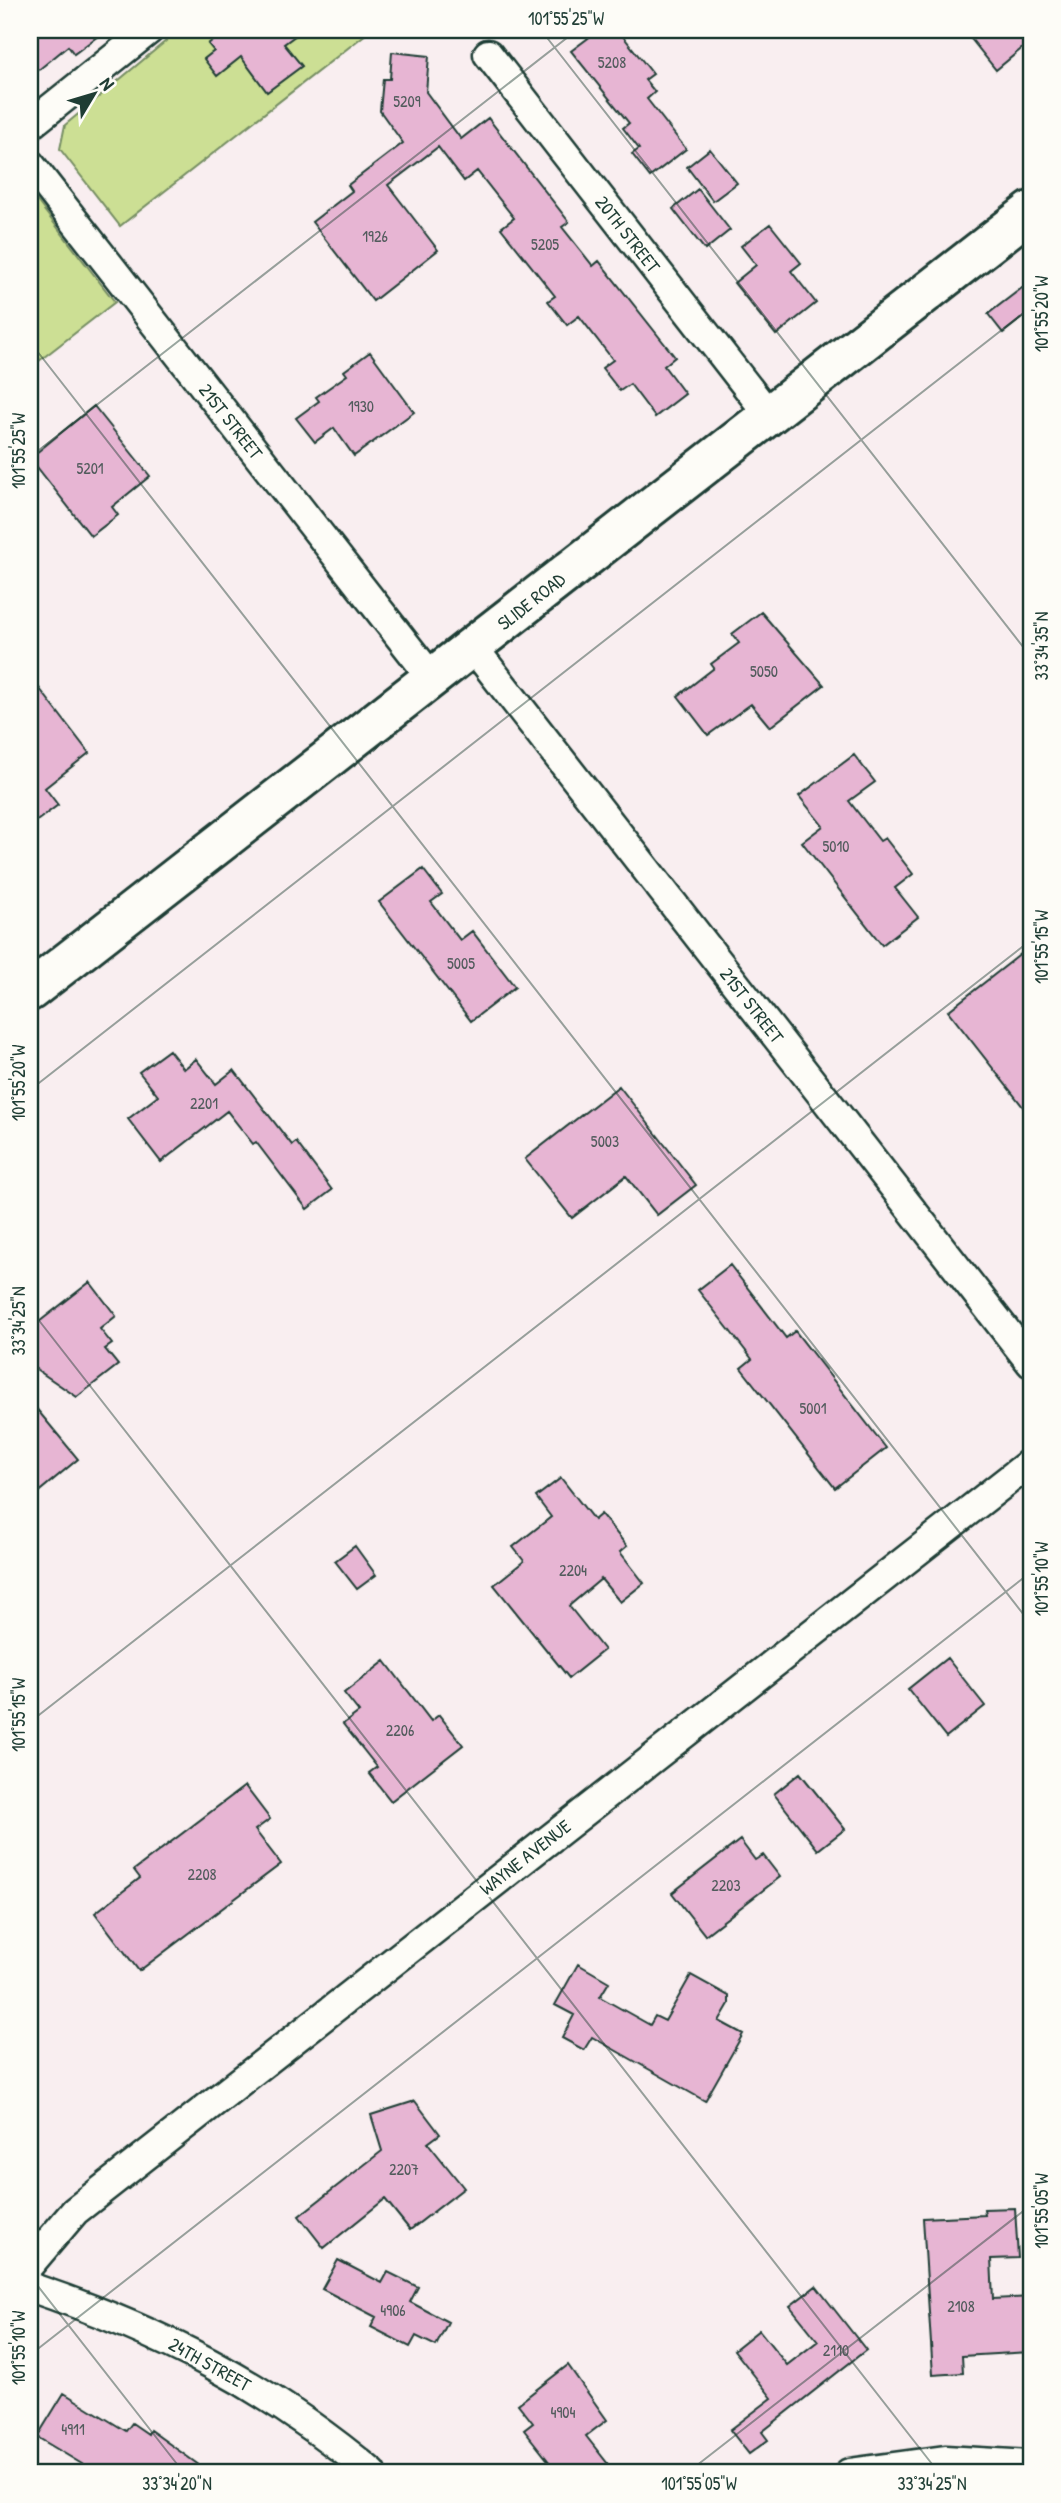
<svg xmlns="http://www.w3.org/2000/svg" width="1061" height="2503" font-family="'Patrick Hand',sans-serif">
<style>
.green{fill:#ccdf94;stroke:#768e64;stroke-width:2}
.building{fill:#e7b5d3;stroke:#1f3d34;stroke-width:2}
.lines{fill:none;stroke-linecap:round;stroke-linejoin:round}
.street-casing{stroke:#1f3d34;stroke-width:33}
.secondary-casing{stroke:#1f3d34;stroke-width:44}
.street{stroke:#fdfcf7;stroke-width:28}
.secondary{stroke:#fdfcf7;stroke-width:38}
.ticks{fill:none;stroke:#1f3d34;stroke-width:2;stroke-opacity:0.45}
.labels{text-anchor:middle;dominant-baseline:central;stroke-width:5;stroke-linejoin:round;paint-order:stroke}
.number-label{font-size:16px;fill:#515b5c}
.street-label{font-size:19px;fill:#1f3d34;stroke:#fdfcf7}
.neatline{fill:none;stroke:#1f3d34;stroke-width:2.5}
.ticks-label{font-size:18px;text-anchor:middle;fill:#1f3d34}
</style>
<rect width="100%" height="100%" fill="#f9eef0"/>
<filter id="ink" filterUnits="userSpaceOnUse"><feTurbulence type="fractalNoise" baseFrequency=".0143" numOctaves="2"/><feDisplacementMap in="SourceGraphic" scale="14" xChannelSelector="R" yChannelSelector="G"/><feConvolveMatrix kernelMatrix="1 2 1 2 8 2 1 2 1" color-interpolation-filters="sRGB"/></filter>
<g filter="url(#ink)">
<path class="green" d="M 173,30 L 371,30 L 120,226 L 60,149 L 65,125 L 167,40 Z
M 30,192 L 115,302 L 30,368 Z"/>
<path class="building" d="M 30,30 L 106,30 L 74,54 L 68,46 L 30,77 Z
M 227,30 L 303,30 L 284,44 L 302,66 L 267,92 L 241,57 L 217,76 L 204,59 L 214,51 L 208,44 Z
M 599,30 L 618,30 L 653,74 L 645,80 L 655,92 L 647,99 L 686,149 L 650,177 L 632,154 L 639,149 L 623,128 L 629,123 L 571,51 Z
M 964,30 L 1031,30 L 1031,41 L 996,70 Z
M 392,52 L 429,56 L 426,92 L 461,139 L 488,118 L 569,222 L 562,227 L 593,266 L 599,261 L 675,357 L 664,366 L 685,394 L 655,417 L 630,384 L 620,391 L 602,368 L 613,360 L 579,316 L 567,325 L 548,301 L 555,296 L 501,228 L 514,218 L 477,171 L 464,181 L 438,147 L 388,185 L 438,250 L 373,301 L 312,222 L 352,191 L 348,185 L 403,143 L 380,111 L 383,79 L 390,79 Z
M 710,149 L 737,183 L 713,201 L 687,167 Z
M 698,189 L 730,230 L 705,250 L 673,209 Z
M 770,224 L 801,263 L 791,271 L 816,303 L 776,335 L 734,283 L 756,265 L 741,246 Z
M 1031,281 L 1031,311 L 1003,333 L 988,314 Z
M 370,352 L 414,412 L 354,456 L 334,428 L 315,442 L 296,418 L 319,401 L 316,397 L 347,375 L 344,371 Z
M 94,406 L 150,476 L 112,507 L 118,515 L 91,536 L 30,458 Z
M 761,612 L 824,685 L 770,727 L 751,704 L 708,735 L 678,696 L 714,668 L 711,664 L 739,643 L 732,634 Z
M 30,676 L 89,753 L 45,788 L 58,805 L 30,826 Z
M 854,755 L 875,782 L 849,801 L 880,841 L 885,838 L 913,874 L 895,888 L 918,917 L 882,945 L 802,842 L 823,826 L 799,796 Z
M 423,869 L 442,894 L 431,902 L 460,940 L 472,931 L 515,987 L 471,1021 L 379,902 Z
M 1031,946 L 1031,1117 L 948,1011 Z
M 169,1050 L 184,1069 L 196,1059 L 216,1084 L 234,1070 L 292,1145 L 296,1142 L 332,1190 L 307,1209 L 256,1142 L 253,1144 L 227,1111 L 161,1162 L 128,1119 L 158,1096 L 139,1072 Z
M 619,1086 L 696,1185 L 657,1215 L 626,1176 L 572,1218 L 525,1159 Z
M 730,1265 L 786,1338 L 795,1331 L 886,1448 L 835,1488 L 741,1368 L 752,1359 L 698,1290 Z
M 90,1282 L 116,1316 L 100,1329 L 112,1344 L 105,1349 L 118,1365 L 77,1397 L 30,1365 L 30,1329 Z
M 30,1401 L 78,1459 L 30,1499 Z
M 561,1478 L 594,1520 L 601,1514 L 627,1546 L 620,1552 L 644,1583 L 620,1602 L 601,1579 L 569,1606 L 604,1650 L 569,1678 L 494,1585 L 524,1561 L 513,1547 L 551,1517 L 536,1497 Z
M 355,1546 L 376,1575 L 357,1589 L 335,1561 Z
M 947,1658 L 985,1706 L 946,1737 L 908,1689 Z
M 385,1661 L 431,1721 L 439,1715 L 463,1745 L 391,1801 L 369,1773 L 377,1767 L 343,1724 L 359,1712 L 344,1693 Z
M 800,1773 L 845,1829 L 818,1850 L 774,1794 Z
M 245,1786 L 270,1819 L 255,1830 L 281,1864 L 139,1971 L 95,1913 L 140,1878 L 134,1870 Z
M 740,1840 L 755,1860 L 763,1855 L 780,1877 L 705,1935 L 672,1893 Z
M 578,1964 L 609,1982 L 600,1997 L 650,2025 L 655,2016 L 665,2021 L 691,1975 L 729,1996 L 729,2004 L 719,2021 L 743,2034 L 705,2101 L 592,2037 L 584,2050 L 562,2038 L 574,2015 L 555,2005 Z
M 415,2101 L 440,2134 L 428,2143 L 464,2188 L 410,2230 L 385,2199 L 324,2248 L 299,2216 L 382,2151 L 371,2115 Z
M 1015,2208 L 1018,2258 L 991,2259 L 993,2299 L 1031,2297 L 1031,2352 L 962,2356 L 963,2373 L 933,2375 L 923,2218 L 985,2215 L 984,2209 Z
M 338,2260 L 382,2283 L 388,2272 L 418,2287 L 410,2302 L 448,2322 L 436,2346 L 416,2336 L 410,2347 L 371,2327 L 376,2317 L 322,2289 Z
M 816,2286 L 866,2350 L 762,2432 L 768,2440 L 749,2454 L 730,2430 L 772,2398 L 734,2350 L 759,2330 L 787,2365 L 818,2341 L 790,2306 Z
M 568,2365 L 607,2420 L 586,2436 L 615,2473 L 558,2473 L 524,2430 L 533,2423 L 518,2404 Z
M 64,2393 L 126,2431 L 132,2423 L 148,2434 L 150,2430 L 210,2473 L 97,2473 L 37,2437 Z"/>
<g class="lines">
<g class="street-casing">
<path id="street" d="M 488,54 L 769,415
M 30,125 L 149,30
M 30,164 L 432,678
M 472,646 L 1031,1363
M 30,2264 L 75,2211 L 1031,1462
M 30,2287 C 162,2332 265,2384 372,2473
M 849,2473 L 945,2460 L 1031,2465"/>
</g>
<g class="secondary-casing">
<path id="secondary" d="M 30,991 L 1031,211"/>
</g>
<use href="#street" class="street"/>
<use href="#secondary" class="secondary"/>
</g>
</g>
<path class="ticks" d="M 541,30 L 1031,657M 30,342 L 1031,1624M 30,457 L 577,30M 30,1090 L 1031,307M 30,1309 L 939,2473M 30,1722 L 1031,940M 30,2276 L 184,2473M 30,2355 L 1031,1572M 687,2473 L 1031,2205"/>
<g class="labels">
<g class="number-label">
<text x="612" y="62">5208</text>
<text x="407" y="101">5209</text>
<text x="375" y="236">1926</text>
<text x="545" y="244">5205</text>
<text x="361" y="406">1930</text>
<text x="90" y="468">5201</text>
<text x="764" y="671">5050</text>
<text x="836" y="846">5010</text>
<text x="461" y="963">5005</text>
<text x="204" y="1103">2201</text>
<text x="605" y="1141">5003</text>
<text x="813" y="1408">5001</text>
<text x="573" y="1570">2204</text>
<text x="400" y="1730">2206</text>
<text x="202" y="1874">2208</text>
<text x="726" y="1885">2203</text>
<text x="404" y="2169">2207</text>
<text x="961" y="2306">2108</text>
<text x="393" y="2310">4906</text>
<text x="836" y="2350">2110</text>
<text x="563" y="2412">4904</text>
<text x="73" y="2429">4911</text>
</g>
<g class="street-label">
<text transform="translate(628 234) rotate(52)">20TH STREET</text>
<text transform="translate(231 421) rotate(52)">21ST STREET</text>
<text transform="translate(531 601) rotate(-38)">SLIDE ROAD</text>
<text transform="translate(752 1005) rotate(52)">21ST STREET</text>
<text transform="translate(525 1857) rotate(-38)">WAYNE AVENUE</text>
<text transform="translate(210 2364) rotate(29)">24TH STREET</text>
</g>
</g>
<rect width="1061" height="2503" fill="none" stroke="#fdfcf7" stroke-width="77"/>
<g transform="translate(94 94) rotate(52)" stroke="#fdfcf7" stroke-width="5" paint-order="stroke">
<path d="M0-5L12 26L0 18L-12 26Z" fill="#1f3d34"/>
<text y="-10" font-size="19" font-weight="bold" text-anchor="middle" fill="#1f3d34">N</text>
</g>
<rect x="38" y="38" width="985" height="2426" class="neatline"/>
<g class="ticks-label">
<text x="566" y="25">101°55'25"W</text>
<text transform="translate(1042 314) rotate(-90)" y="6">101°55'20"W</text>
<text transform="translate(19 451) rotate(-90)" y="6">101°55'25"W</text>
<text transform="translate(1042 646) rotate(-90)" y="6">33°34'35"N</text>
<text transform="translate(1042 947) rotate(-90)" y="6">101°55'15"W</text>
<text transform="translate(19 1083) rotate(-90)" y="6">101°55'20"W</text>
<text transform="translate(19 1321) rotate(-90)" y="6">33°34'25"N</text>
<text transform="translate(1042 1579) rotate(-90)" y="6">101°55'10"W</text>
<text transform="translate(19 1715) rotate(-90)" y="6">101°55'15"W</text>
<text transform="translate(1042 2211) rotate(-90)" y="6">101°55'05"W</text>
<text transform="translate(19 2348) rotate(-90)" y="6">101°55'10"W</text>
<text x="177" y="2490">33°34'20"N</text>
<text x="699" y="2490">101°55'05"W</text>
<text x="932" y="2490">33°34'25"N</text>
</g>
</svg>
